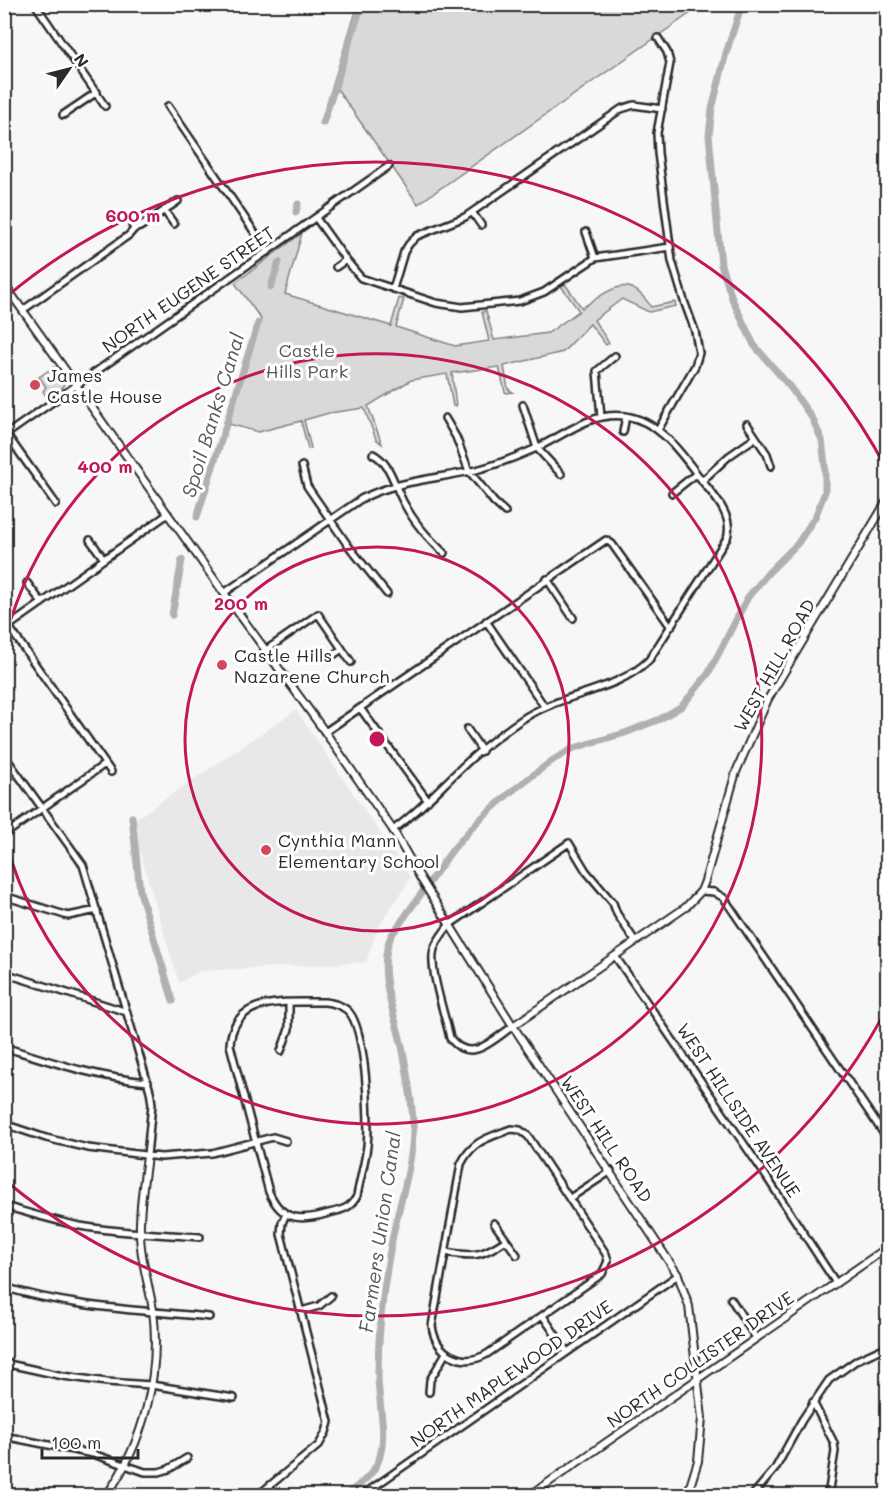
<svg xmlns="http://www.w3.org/2000/svg" width="892" height="1500" font-family="Mali,sans-serif">
<style>
.built{fill:#e8e8e8}
.green{fill:#d9d9d9;stroke:#828282;stroke-width:1.5}
.lines{fill:none;stroke-linecap:round;stroke-linejoin:round}
.canal{stroke:#b0b0b0;stroke-width:7}
.minor-casing{stroke:#2b2b2b;stroke-width:10}
.tertiary-casing{stroke:#2b2b2b;stroke-width:10}
.minor{stroke:#fff;stroke-width:5}
.tertiary{stroke:#fff;stroke-width:6}
.ring{fill:none;stroke:#c2185b;stroke-width:3}
.poi-dot{fill:#d1495b;stroke:#fff;stroke-width:2}
.labels{text-anchor:middle;dominant-baseline:central;stroke-width:6;stroke-linejoin:round;paint-order:stroke}
.street-label{font-size:18px;fill:#2b2b2b;stroke:#fff}
.park-label{font-size:18px;fill:#565656;stroke:#fff}
.poi-label{font-size:18px;fill:#2b2b2b;stroke:#fff;text-anchor:start}
.water-label{font-size:20px;font-style:italic;fill:#5a5a5a;stroke:#fff}
.centre{fill:#c2185b;stroke:#fff;stroke-width:3}
.ring-label{font-size:18px;text-anchor:middle;font-weight:bold;fill:#c2185b;stroke:#fff;stroke-width:6;stroke-linejoin:round;paint-order:stroke}
</style>
<rect width="100%" height="100%" fill="#f7f7f7"/>
<filter id="ink" filterUnits="userSpaceOnUse"><feTurbulence type="fractalNoise" baseFrequency=".0167" numOctaves="2"/><feDisplacementMap in="SourceGraphic" scale="12" xChannelSelector="R" yChannelSelector="G"/><feConvolveMatrix kernelMatrix="1 2 1 2 8 2 1 2 1" color-interpolation-filters="sRGB"/></filter>
<g filter="url(#ink)">
<path class="built" d="M 296,710 L 411,878 L 377,929 L 366,962 L 200,971 L 179,983 L 131,822 Z"/>
<path class="green" d="M 358,5 L 702,5 L 418,204 L 333,83 Z
M 302,233 L 285,294 L 391,326 L 399,298 L 404,299 L 396,327 L 455,346 L 489,341 L 482,312 L 486,311 L 494,340 L 548,333 L 579,311 L 561,286 L 565,284 L 582,308 C 610,290 628,271 651,307 L 675,302 L 676,306 L 649,312 L 622,299 L 594,320 L 609,343 L 606,345 L 590,324 L 563,352 L 504,366 L 508,389 L 513,392 L 507,393 L 505,392 L 499,367 L 452,373 L 456,406 L 453,406 L 447,374 L 411,380 L 368,406 L 382,444 L 376,439 L 364,408 L 329,413 L 304,420 L 311,448 L 308,449 L 301,421 L 258,432 L 229,424 L 261,319 L 235,283 Z
M 54,367 L 64,383 L 63,387 L 47,398 L 43,391 L 46,387 L 39,377 Z"/>
<g class="lines">
<path class="canal" d="M 323,123 L 362,4
M 296,212 L 298,204
M 271,287 L 279,262
M 197,517 L 258,323
M 172,615 L 182,560
M 132,817 L 140,892 L 173,1001
M 344,1496 C 359,1485 375,1475 380,1456 C 387,1431 378,1401 378,1375 C 378,1328 384,1280 393,1235 C 401,1197 414,1162 413,1123 C 412,1097 407,1072 402,1046 C 394,1011 376,971 391,936 L 453,849 L 478,821 L 512,791 L 553,760 L 574,748 L 625,733 L 660,719 L 682,706 L 708,674 L 748,597 L 769,572 L 798,543 L 815,517 L 825,492 L 825,465 L 822,440 L 812,418 L 790,387 L 754,345 L 733,301 L 721,265 L 709,135 L 712,109 L 726,53 L 742,4"/>
<g class="minor-casing">
<path id="minor" d="M 35,4 L 105,106
M 658,38 L 667,52 L 670,63 L 657,133 L 658,153 L 672,261 L 684,301 L 695,331 L 699,353 L 695,366 L 658,430
M 168,106 L 268,252
M 63,115 L 97,92
M 164,210 L 174,224
M 472,212 L 481,225
M 316,218 L 346,260 L 361,278 L 436,303 L 462,307 L 520,301 L 544,292 L 595,258 L 670,247
M 134,229 L 140,227 L 178,201
M 586,232 L 595,258
M 336,267 L 346,260
M 393,289 L 404,252 L 409,244 L 417,236 L 465,217 L 621,109 L 634,105 L 662,109
M 23,310 L 129,235 L 134,229 L 132,225
M 523,405 L 537,448 L 561,474
M 601,417 L 597,371 L 615,356
M 445,418 L 456,437 L 469,471 L 494,502 L 505,512
M 747,424 L 767,454 L 771,466
M 623,432 L 626,416
M 7,435 L 56,504
M 4,436 L 389,166
M 373,454 C 392,464 394,487 405,505 C 415,524 429,539 444,553
M 302,466 L 307,486 L 347,544 L 387,594
M 702,481 L 729,456 L 755,438
M 672,493 L 696,474
M 90,540 L 104,559
M 547,579 L 573,618
M 27,583 L 42,603
M 224,593 L 361,499 C 398,480 437,479 476,470 C 495,465 514,458 532,450 C 563,437 589,411 625,416 C 661,421 682,455 703,482 C 715,497 734,517 727,538 L 649,660 C 615,693 560,693 521,720 C 499,735 476,753 457,772 C 436,792 417,813 393,830
M 4,620 L 111,772
M 486,621 L 544,706
M 9,626 L 168,514
M 266,650 L 318,614 L 351,662
M 329,658 L 342,649
M 360,708 L 428,801
M 467,729 L 482,751
M 325,732 L 606,540 L 612,544 L 671,627
M 4,755 L 83,865 L 150,1091 L 152,1104 L 147,1156
M 4,835 L 105,764
M 701,891 L 714,892 L 724,898 L 888,1140
M 4,896 L 68,916 L 97,910
M 615,956 L 766,1176 L 836,1283
M 4,973 L 127,1012
M 325,1002 C 333,1003 341,1005 347,1010 C 366,1026 370,1120 367,1146 C 365,1163 360,1179 357,1196 C 351,1208 342,1210 329,1213 C 302,1221 282,1222 269,1192 L 230,1045 C 233,994 288,1003 325,1002 Z
M 513,1026 C 493,1040 470,1065 450,1038 C 446,1018 428,967 434,949 C 437,940 443,933 449,925 L 569,843 L 586,871 L 613,903 L 617,914 L 635,941
M 4,1047 C 52,1062 98,1078 148,1082
M 281,1051 L 289,1029 L 289,1003
M 4,1124 L 46,1138 L 88,1148 L 161,1157 L 212,1153 L 273,1137 L 286,1141
M 511,1129 L 520,1130 L 528,1136 L 606,1254 L 608,1261 L 602,1274 L 487,1354 C 462,1368 436,1354 432,1326 L 461,1164 C 473,1140 488,1138 511,1129 Z
M 570,1198 L 611,1171
M 4,1206 C 29,1213 55,1221 80,1226 C 120,1233 160,1234 200,1237
M 494,1223 L 517,1255
M 445,1252 C 474,1257 481,1257 506,1240
M 4,1287 C 71,1308 140,1310 209,1317
M 731,1299 L 756,1338
M 301,1311 L 319,1306 L 331,1296
M 543,1316 L 567,1352
M 4,1363 L 63,1376 L 107,1382 L 151,1385 L 234,1398
M 429,1392 L 430,1380 L 446,1353
M 813,1402 L 834,1443 L 835,1451 L 828,1496
M 4,1436 L 93,1454 L 145,1472 L 159,1472 L 169,1469 L 187,1458
M 257,1496 L 319,1445 L 326,1432 L 329,1422 L 281,1234 L 282,1223 L 286,1214
M 361,1496 L 678,1275
M 752,1496 L 775,1469 L 802,1420 L 829,1380 L 857,1360 L 888,1346"/>
</g>
<g class="tertiary-casing">
<path id="tertiary" d="M 887,4 L 886,111 L 888,159
M 4,284 L 224,593 L 325,732 L 393,830 L 421,879 L 513,1026 L 678,1275 L 689,1306 L 702,1418 L 698,1461 L 687,1496
M 513,1026 L 686,907 L 701,891 L 705,881 L 736,772 L 768,699 L 888,499
M 106,1496 C 144,1443 161,1374 153,1310 C 149,1284 140,1259 140,1233 C 139,1208 144,1181 147,1156
M 529,1496 L 888,1247"/>
</g>
<use href="#minor" class="minor"/>
<use href="#tertiary" class="tertiary"/>
</g>
</g>
<g class="ring">
<circle cx="377" cy="739" r="192"/>
<path d="M5 639A385 385 0 1 1 5 839"/>
<path d="M886 1010A577 577 0 0 1 6 1181M6 297A577 577 0 0 1 886 468"/>
</g>
<g class="poi-dot">
<circle cx="35" cy="385" r="6"/>
<circle cx="222" cy="665" r="6"/>
<circle cx="266" cy="850" r="6"/>
</g>
<g class="labels">
<g class="street-label">
<text transform="translate(188 289) rotate(-35)">NORTH EUGENE STREET</text>
<text transform="translate(774 665) rotate(-61)">WEST HILL ROAD</text>
<text transform="translate(739 1110) rotate(56)">WEST HILLSIDE AVENUE</text>
<text transform="translate(607 1139) rotate(56)">WEST HILL ROAD</text>
<text transform="translate(700 1359) rotate(-35)">NORTH COLLISTER DRIVE</text>
<text transform="translate(511 1373) rotate(-35)">NORTH MAPLEWOOD DRIVE</text>
</g>
<g class="park-label">
<text x="307" y="350">Castle<tspan x="307" dy="21">Hills Park</tspan></text>
</g>
<g class="poi-label">
<text x="47" y="375">James<tspan x="47" dy="21">Castle House</tspan></text>
<text x="234" y="655">Castle Hills<tspan x="234" dy="21">Nazarene Church</tspan></text>
<text x="278" y="840">Cynthia Mann<tspan x="278" dy="21">Elementary School</tspan></text>
</g>
<g class="water-label">
<text transform="translate(212 415) rotate(-73)">Spoil Banks Canal</text>
<text transform="translate(379 1232) rotate(-82)">Farmers Union Canal</text>
</g>
</g>
<circle cx="377" cy="739" r="9" class="centre"/>
<g class="ring-label">
<text x="133" y="222">600 m</text>
<text x="105" y="473">400 m</text>
<text x="241" y="610">200 m</text>
</g>
<rect width="892" height="1500" fill="none" stroke="#fff" stroke-width="24"/>
<rect x="12" y="12" width="868" height="1476" fill="none" stroke="#2b2b2b" stroke-width="2" filter="url(#ink)"/>
<g transform="translate(69 69) rotate(55)" stroke="#ffffff" stroke-width="4.5" paint-order="stroke">
<path d="M0-4.5L10 22L0 15L-10 22Z" fill="#2b2b2b"/>
<text y="-9" font-size="16" font-weight="bold" text-anchor="middle" fill="#2b2b2b">N</text>
</g>
<path d="M42 1449v9h96v-9" fill="none" stroke="#2b2b2b" stroke-width="3"/>
<text x="51" y="1449" font-size="18" fill="#2b2b2b" stroke="#ffffff" stroke-width="4.5" paint-order="stroke">100 m</text>
</svg>
